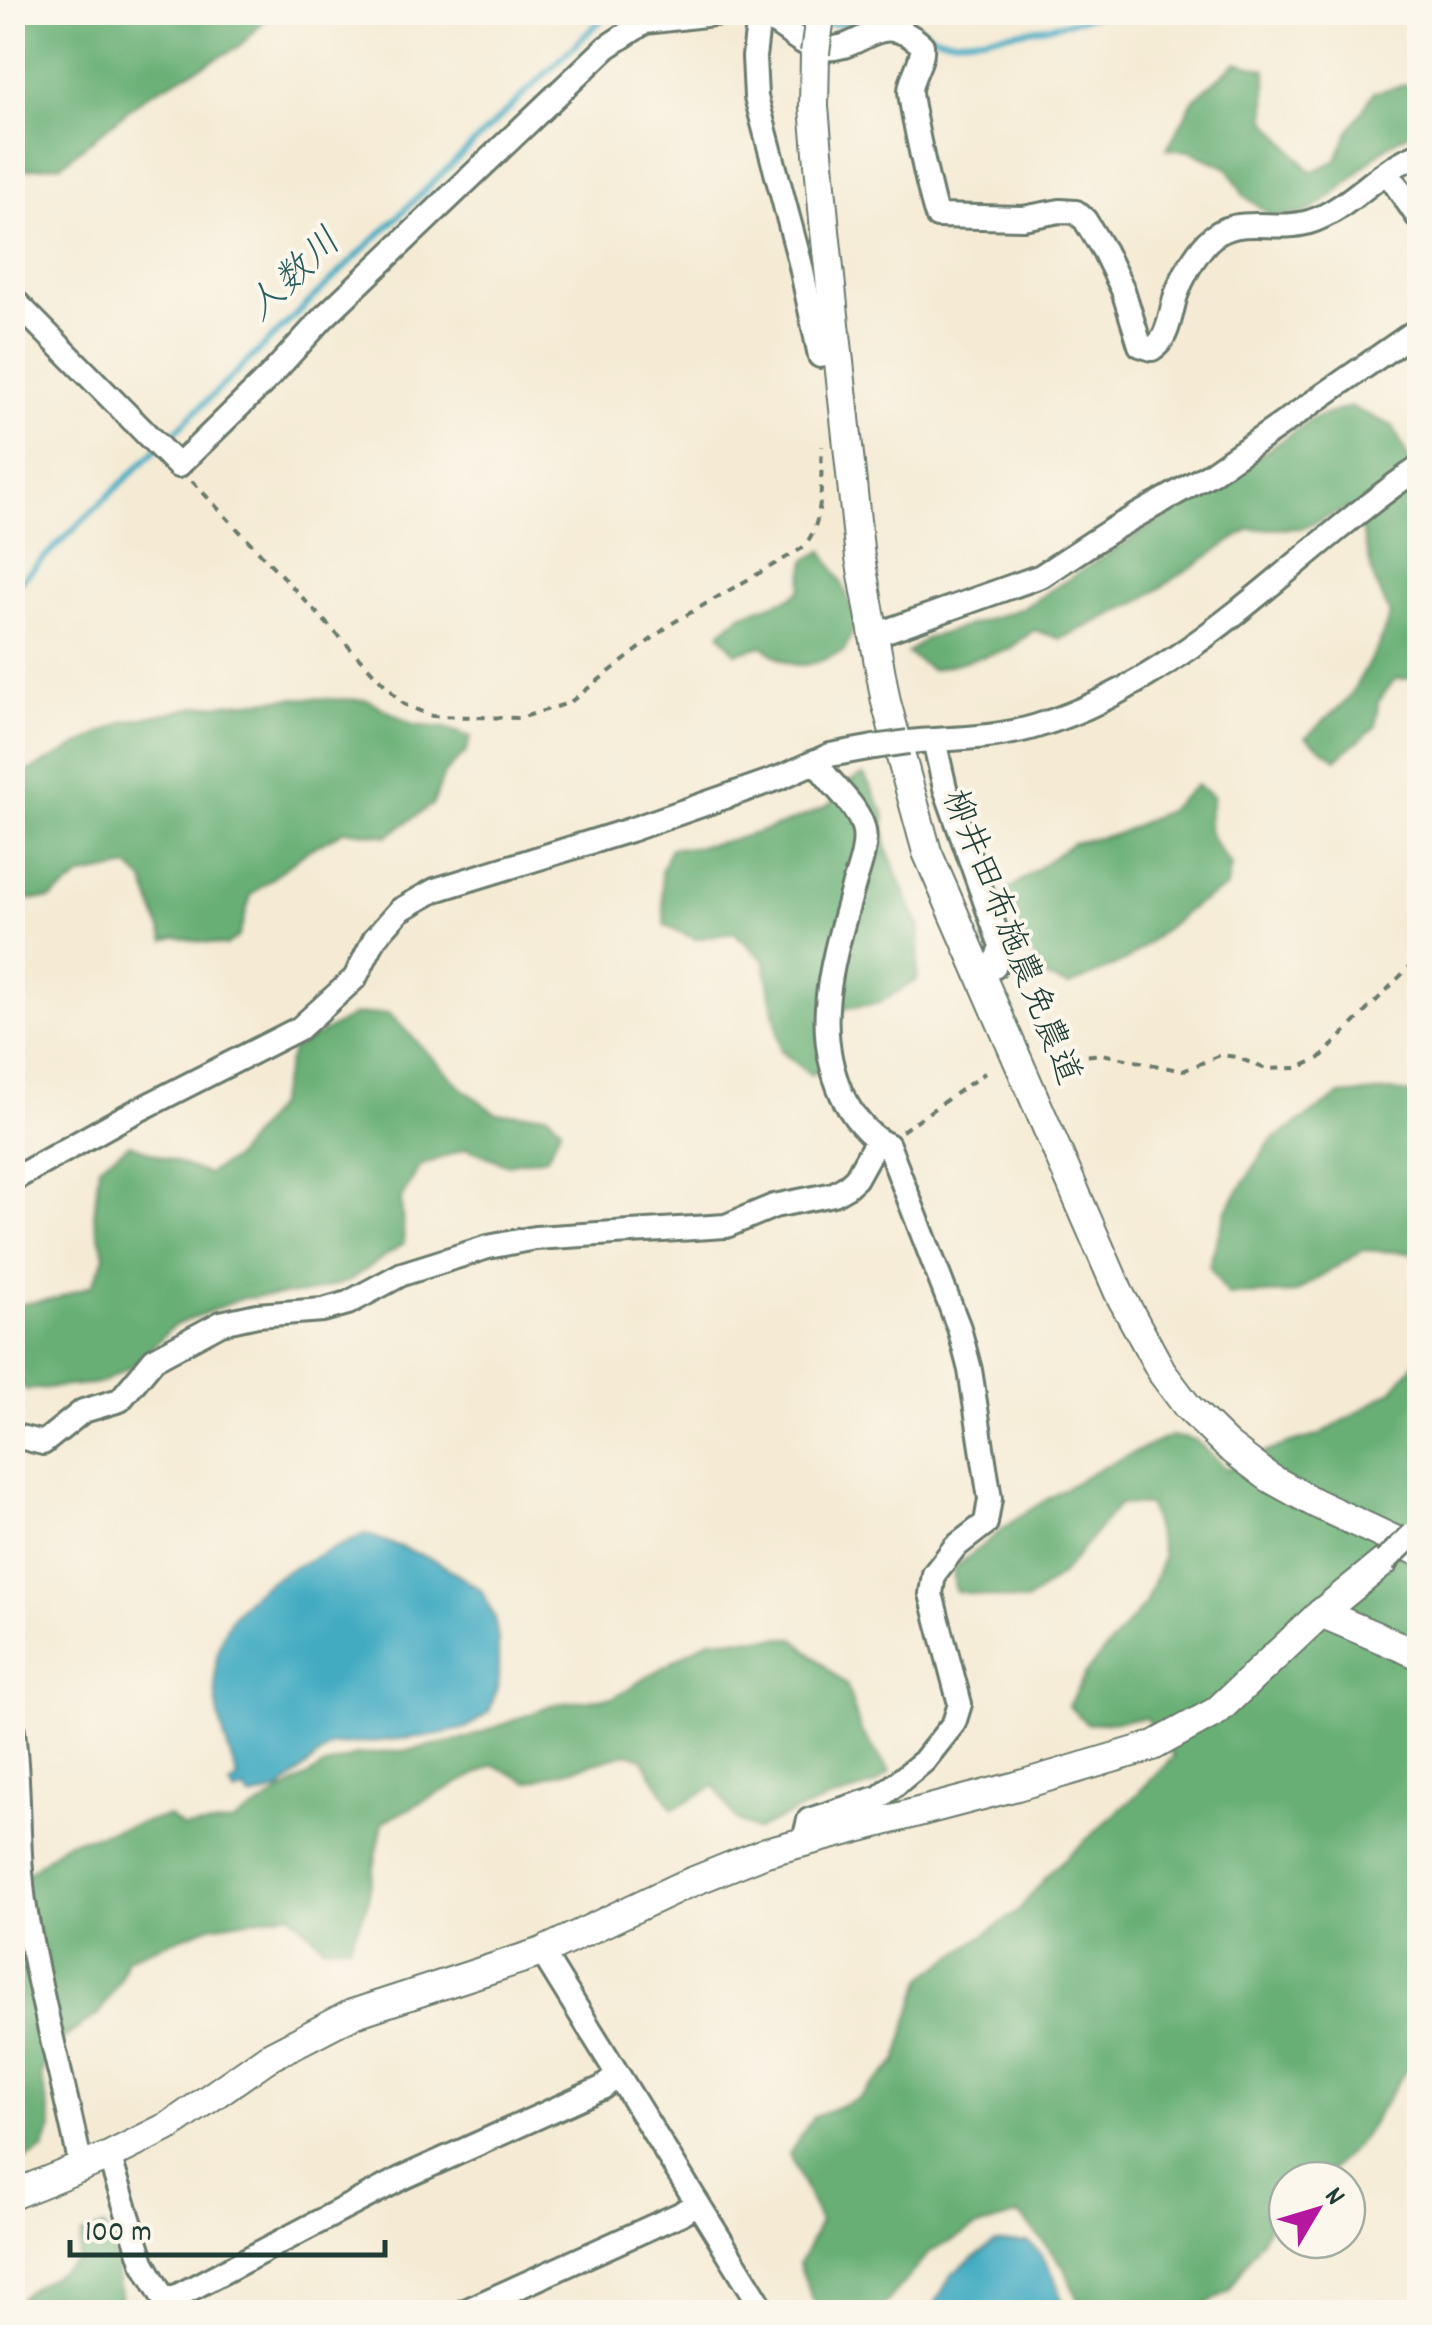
<svg xmlns="http://www.w3.org/2000/svg" width="1432" height="2325" font-family="Dekko,'Klee One',sans-serif">
<style>
.forest{fill:#68af75;stroke:#447654;stroke-width:2.5}
.water{fill:#42abc2;stroke:#30747b;stroke-width:2.5}
.lines{fill:none;stroke-linecap:round;stroke-linejoin:round}
.stream{stroke:#42abc2;stroke-width:6}
.minor-casing{stroke:#6a7a6c;stroke-width:28}
.tertiary-casing{stroke:#6a7a6c;stroke-width:32}
.path{stroke:#6a7a6c;stroke-width:4;stroke-dasharray:8 8;stroke-linecap:butt}
.minor{stroke:#fff;stroke-width:22}
.tertiary{stroke:#fff;stroke-width:28}
.minor-bridge-casing{stroke:#6a7a6c;stroke-width:28;stroke-linecap:butt}
.tertiary-bridge-casing{stroke:#6a7a6c;stroke-width:32;stroke-linecap:butt}
.minor-bridge{stroke:#fff;stroke-width:22}
.tertiary-bridge{stroke:#fff;stroke-width:28}
.labels{text-anchor:middle;dominant-baseline:central;stroke-width:8;stroke-linejoin:round;paint-order:stroke}
.street-label{font-size:35px;fill:#1f3d34;stroke:#fbf7ec}
.water-label{font-size:38px;font-style:italic;fill:#2a5e5f;stroke:#fbf7ec}
</style>
<rect width="100%" height="100%" fill="#fbf7ec"/>
<filter id="ink" filterUnits="userSpaceOnUse"><feTurbulence type="fractalNoise" baseFrequency=".01" numOctaves="2"/><feDisplacementMap in="SourceGraphic" scale="20" xChannelSelector="R" yChannelSelector="G"/><feConvolveMatrix kernelMatrix="1 2 1 2 8 2 1 2 1" color-interpolation-filters="sRGB"/></filter>
<filter id="wash" filterUnits="userSpaceOnUse"><feTurbulence type="fractalNoise" baseFrequency=".0048" numOctaves="4" result="noise"/><feDisplacementMap in="SourceGraphic" scale="40" xChannelSelector="R" yChannelSelector="G"/><feGaussianBlur stdDeviation="2.25" result="paint"/><feColorMatrix in="noise" values="0 0 0 0 0 0 0 0 0 0 0 0 0 0 0 0 0 1.4 0 .05"/><feComposite in="paint" operator="in"/></filter>
<g filter="url(#wash)">
<rect width="100%" height="100%" fill="#f5ebd5"/>
<path class="forest" d="M 12,13 L 13,12 L 272,13 L 240,46 L 147,95 L 62,164 L 13,171 Z
M 1237,62 L 1266,70 L 1266,119 L 1311,172 L 1336,161 L 1349,131 L 1374,92 L 1419,82 L 1419,130 C 1375,142 1351,190 1311,210 C 1301,216 1284,215 1272,216 L 1244,196 L 1228,168 L 1190,151 L 1167,149 L 1194,99 Z
M 1350,407 L 1393,426 L 1411,464 L 1419,465 L 1419,678 L 1395,679 L 1378,702 L 1376,726 L 1336,759 L 1306,737 L 1348,699 L 1380,643 L 1390,614 L 1374,579 L 1362,531 L 1345,509 L 1303,528 L 1250,529 L 1139,602 L 1061,639 L 1034,630 L 1008,650 L 931,670 L 907,653 L 925,639 L 1023,608 L 1233,474 L 1312,419 Z
M 823,551 L 841,581 L 857,621 L 844,651 C 809,666 795,675 763,646 L 736,653 L 720,633 L 743,614 L 792,597 L 801,589 L 806,560 Z
M 294,698 L 368,700 L 413,725 L 445,728 L 471,737 L 466,752 L 444,774 L 433,804 L 387,836 L 345,830 L 305,852 L 251,895 L 239,936 L 226,946 L 176,937 L 165,941 L 144,881 L 129,867 L 82,876 L 50,899 L 22,899 L 13,908 L 13,779 L 124,722 L 201,706 Z
M 864,775 L 884,812 L 886,847 L 920,929 L 917,980 L 879,1003 L 846,1008 L 820,1031 L 821,1068 L 811,1075 L 781,1051 L 765,961 L 734,932 L 695,939 L 665,925 L 661,873 L 670,848 C 713,849 783,827 823,808 C 842,799 837,783 864,775 Z
M 1196,785 L 1213,796 C 1204,829 1209,840 1231,865 L 1227,887 L 1192,907 L 1127,960 L 1069,986 L 1047,978 L 1015,926 L 1007,891 L 1072,843 L 1117,834 L 1167,811 Z
M 389,1013 L 462,1088 L 496,1113 L 547,1114 L 561,1127 L 547,1157 L 506,1164 L 467,1148 L 420,1166 L 401,1199 L 404,1243 L 349,1281 L 307,1293 L 243,1298 L 173,1326 L 136,1364 L 101,1383 L 26,1390 L 13,1371 L 12,1306 L 57,1298 L 92,1285 L 105,1257 L 94,1217 L 99,1166 L 130,1144 L 206,1174 L 233,1159 L 276,1106 L 292,1050 L 354,1015 Z
M 1391,1091 L 1419,1095 L 1419,1261 L 1414,1253 L 1363,1250 L 1295,1293 L 1228,1295 L 1209,1266 L 1226,1211 L 1270,1142 L 1340,1095 Z
M 1419,1357 L 1419,2054 L 1394,2088 L 1363,2137 L 1326,2176 L 1295,2175 L 1292,2180 L 1287,2180 L 1287,2190 L 1266,2231 L 1229,2291 L 1191,2312 L 1082,2312 L 1065,2268 L 1020,2215 L 978,2227 L 930,2252 L 878,2312 L 826,2312 L 813,2300 L 799,2264 L 820,2222 L 789,2154 L 813,2117 L 859,2098 L 897,2062 L 909,2017 L 924,1977 L 1017,1912 L 1051,1871 L 1132,1799 L 1174,1756 L 1147,1718 L 1088,1724 L 1068,1706 L 1088,1670 L 1145,1604 L 1163,1557 L 1149,1505 L 1119,1504 L 1062,1574 L 1026,1602 L 955,1591 L 953,1569 L 1018,1517 L 1094,1471 L 1171,1436 L 1195,1440 L 1227,1469 L 1284,1445 L 1320,1435 L 1393,1390 Z
M 794,1638 L 847,1686 L 860,1729 L 890,1772 L 875,1785 L 800,1810 L 756,1830 L 736,1820 L 715,1786 L 673,1809 L 642,1758 L 629,1753 L 528,1782 L 494,1765 L 383,1822 L 366,1908 L 349,1945 L 324,1946 L 290,1913 L 211,1926 L 127,1958 L 120,1980 L 99,2014 L 50,2047 L 41,2075 L 52,2128 L 43,2150 L 13,2167 L 13,1886 L 65,1843 L 168,1816 L 183,1828 L 232,1823 L 323,1767 L 357,1755 L 410,1750 L 465,1739 L 556,1704 L 614,1697 L 710,1639 Z
M 104,2227 L 115,2257 L 122,2312 L 13,2312 L 13,2307 L 29,2290 L 77,2262 L 82,2235 Z"/>
<path class="water" d="M 366,1534 L 437,1561 L 481,1590 L 494,1616 L 498,1641 L 498,1685 L 489,1712 L 467,1728 L 429,1736 L 330,1746 L 279,1791 L 250,1798 L 244,1790 L 235,1794 L 230,1786 L 238,1779 C 231,1757 222,1734 218,1711 C 199,1595 280,1574 366,1534 Z
M 1029,2242 C 1052,2265 1058,2281 1064,2312 L 931,2312 L 951,2275 L 993,2243 Z"/>
<g class="lines">
<path class="stream" d="M 797,12 L 814,20
M 826,23 C 848,29 864,13 885,13 C 909,14 922,34 942,38 C 966,43 1079,23 1103,12
M 12,589 L 602,19 L 622,12"/>
</g>
</g>
<g filter="url(#ink)">
<g class="lines">
<g class="minor-casing">
<path id="minor" d="M 741,12 C 754,15 766,18 778,25 C 792,34 803,46 820,48 C 863,54 877,6 922,45 C 924,62 911,74 910,91 C 910,102 933,211 937,216 L 1023,218 L 1060,211 L 1076,212 L 1085,220 L 1104,251 L 1123,290 L 1140,345 L 1152,349 C 1169,339 1170,314 1176,295 C 1182,278 1194,256 1207,242 C 1236,212 1273,233 1309,222 C 1349,210 1379,168 1420,154
M 759,16 L 754,57 L 756,97 L 800,262 L 820,356 L 839,353
M 1387,172 L 1420,220
M 12,298 L 178,466 L 271,375 L 323,318 L 607,47 L 645,22 L 730,12
M 872,636 L 1041,576 L 1113,529 L 1210,474 L 1420,328
M 934,740 L 945,788 L 1001,946 L 994,967 L 978,974
M 908,742 C 950,738 996,739 1037,726 C 1188,680 1292,554 1420,467
M 12,1180 L 121,1119 L 300,1028 L 355,978 L 375,938 L 400,910 L 435,890 L 630,830 L 779,778 L 830,755 L 874,747
M 12,1435 L 43,1443 L 83,1411 L 120,1400 L 154,1359 L 221,1323 L 257,1315 L 323,1310 L 348,1303 L 402,1274 L 488,1247 L 535,1238 L 726,1226 L 774,1206 L 834,1194 L 846,1187 L 856,1178 L 877,1140
M 12,1725 C 21,1783 16,1843 24,1902 C 38,1991 63,2079 81,2167
M 804,1840 L 809,1820 L 880,1797 L 924,1761 L 954,1723 L 960,1704 L 931,1594 L 934,1574 L 955,1547 L 986,1523 L 990,1499 L 970,1370 L 959,1328 L 888,1145 C 868,1137 851,1114 842,1095 C 811,1027 833,960 852,891 C 857,873 867,850 864,831 C 859,804 828,784 816,761
M 542,1952 L 765,2312
M 109,2156 L 143,2262 L 171,2312
M 164,2303 L 402,2178 L 602,2088 L 616,2077
M 463,2312 L 680,2214 L 696,2203"/>
</g>
<g class="tertiary-casing">
<path id="tertiary" d="M 815,53 L 814,107 L 825,231 L 860,558 L 886,702 L 927,852 L 1119,1293 L 1163,1374 L 1187,1406 L 1228,1446 L 1270,1478 L 1315,1503 L 1420,1552
M 1321,1613 L 1420,1655
M 12,2195 L 109,2156 L 171,2125 L 267,2058 L 352,2014 L 542,1952 L 679,1887 L 766,1852 L 1017,1786 L 1153,1746 L 1217,1711 L 1321,1613 L 1385,1561"/>
</g>
<path class="path" d="M 192,481 L 403,704 L 432,716 L 520,718 L 569,703 L 671,624 L 801,549 C 826,526 820,478 822,446
M 1056,1059 L 1102,1054 L 1183,1071 L 1220,1055 L 1236,1057 L 1266,1069 L 1298,1068 L 1320,1058 L 1420,956
M 902,1131 L 985,1073"/>
<use href="#minor" class="minor"/>
<use href="#tertiary" class="tertiary"/>
<g class="minor-bridge-casing">
<path id="minor-bridge" d="M 874,747 L 908,742
M 1385,1561 L 1413,1534"/>
</g>
<g class="tertiary-bridge-casing">
<path id="tertiary-bridge" d="M 815,53 L 820,16"/>
</g>
<use href="#minor-bridge" class="minor-bridge"/>
<use href="#tertiary-bridge" class="tertiary-bridge"/>
</g>
</g>
<g class="labels">
<g class="street-label">
<text transform="translate(1009 938) rotate(68)">柳井田布施農免農道</text>
</g>
<g class="water-label">
<text transform="translate(296 277) rotate(-44)">人数川</text>
</g>
</g>
<rect width="1432" height="2325" fill="none" stroke="#fbf7ec" stroke-width="50"/>
<g transform="translate(1317 2210) rotate(52)"><circle r="48" fill="#fbf7ec" stroke="#a3ada2" stroke-width="2.5"/>
<path d="M0-8L18 38L0 25L-18 38Z" fill="#b5179e"/>
<text y="-15" font-size="28" font-weight="bold" text-anchor="middle" fill="#1f3d34">N</text>
</g>
<path d="M70 2240v15h315v-15" fill="none" stroke="#1f3d34" stroke-width="5"/>
<text x="85" y="2240" font-size="30" fill="#1f3d34" stroke="#fbf7ec" stroke-width="8" paint-order="stroke">100 m</text>
</svg>
